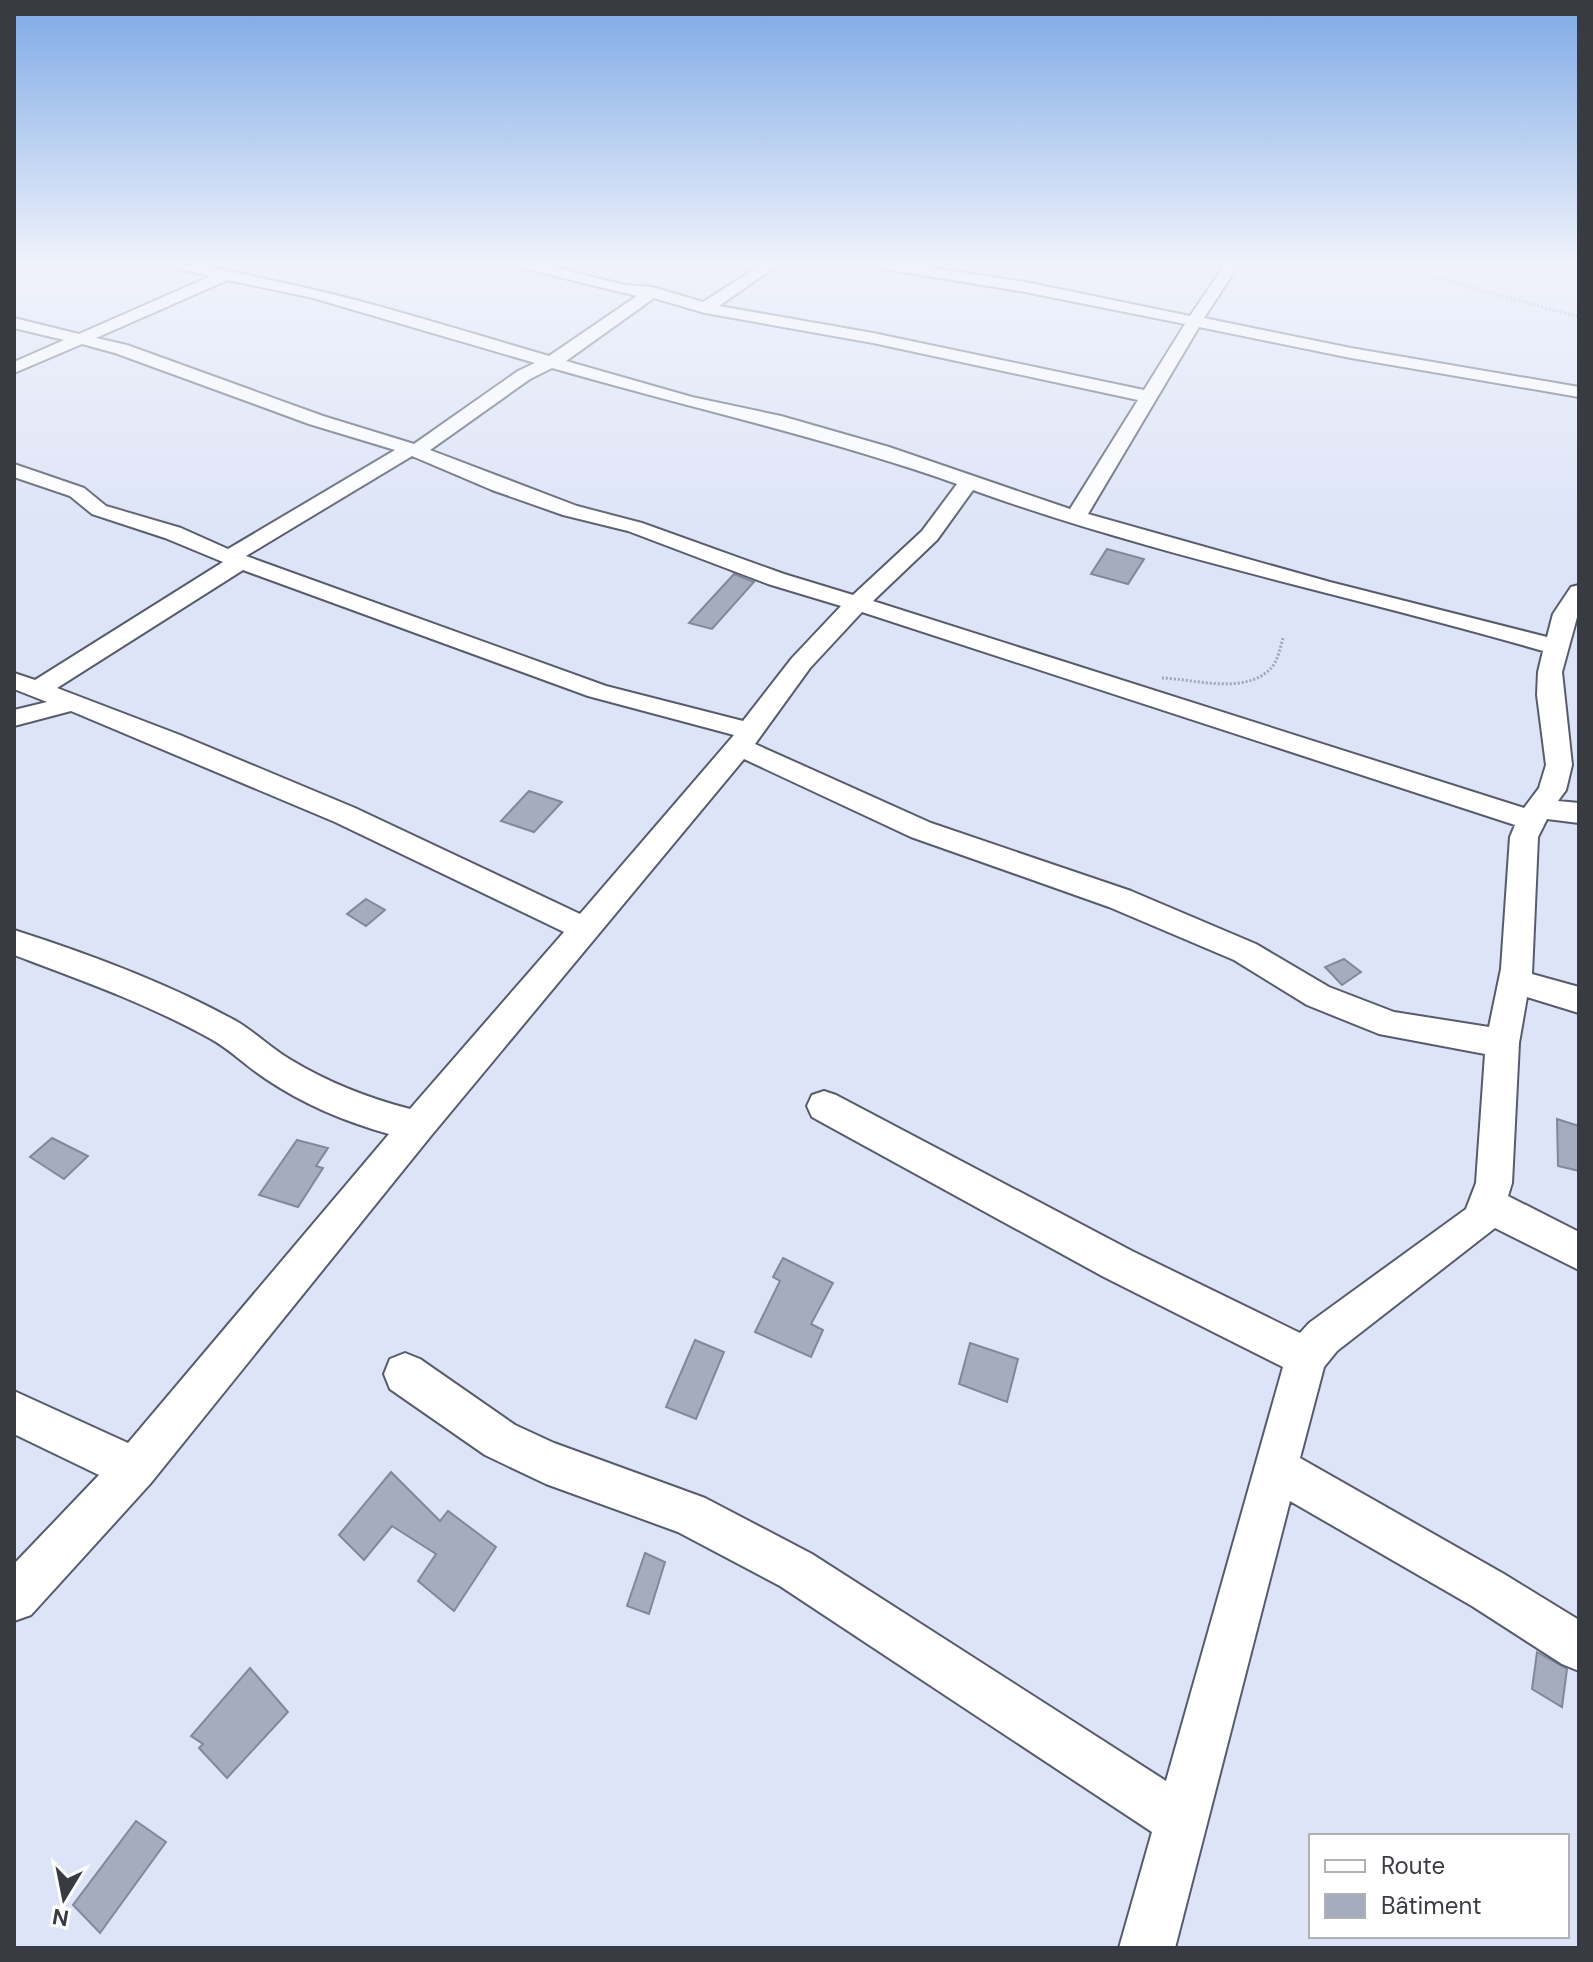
<svg xmlns="http://www.w3.org/2000/svg" width="1593" height="1962" font-family="'DM Sans',sans-serif">
<style>
.building{fill:#a5acbd;stroke:#828899;stroke-width:2}
.lines{fill:none;stroke-linecap:round;stroke-linejoin:round}
.minor-casing{stroke:#565c6c;stroke-width:4}
.path{stroke:#a0a6b5;stroke-width:3;stroke-dasharray:2 2;stroke-linecap:butt}
.minor{fill:#fff;fill-rule:evenodd}
</style>
<rect width="100%" height="100%" fill="#dde4f7"/>
<path class="building" d="M 1107,549 L 1144,559 L 1128,584 L 1091,574 Z
M 734,574 L 754,582 L 712,629 L 689,623 Z
M 529,791 L 562,802 L 534,832 L 501,821 Z
M 366,899 L 385,910 L 366,926 L 347,914 Z
M 1344,959 L 1361,972 L 1342,985 L 1325,967 Z
M 1557,1119 L 1579,1126 L 1579,1171 L 1558,1166 Z
M 52,1138 L 88,1156 L 64,1179 L 30,1157 Z
M 297,1140 L 328,1148 L 316,1166 L 323,1168 L 298,1207 L 259,1195 Z
M 783,1258 L 833,1283 L 811,1324 L 823,1330 L 811,1357 L 755,1332 L 780,1281 L 773,1277 Z
M 695,1340 L 724,1352 L 696,1419 L 666,1407 Z
M 970,1343 L 1018,1359 L 1007,1402 L 959,1384 Z
M 391,1472 L 440,1521 L 448,1511 L 496,1547 L 454,1611 L 418,1581 L 436,1554 L 392,1526 L 364,1560 L 339,1535 Z
M 645,1553 L 665,1562 L 649,1614 L 627,1606 Z
M 1537,1652 L 1567,1669 L 1562,1707 L 1532,1689 Z
M 250,1668 L 288,1712 L 227,1778 L 199,1748 L 203,1744 L 191,1736 Z
M 136,1821 L 166,1842 L 100,1933 L 73,1905 Z"/>
<g class="lines">
<g class="minor-casing">
<path id="minor" d="M 162,263 C 200,263 233,272 270,280 C 364,299 456,329 549,356 L 637,296 L 514,266 L 512,263 L 536,263 L 625,285 L 652,287 L 703,302 L 764,263 L 781,263 L 719,306 L 873,333 L 1144,390 L 1185,324 L 1025,292 L 872,267 L 865,263 L 900,263 L 1025,282 L 1190,316 L 1226,263 L 1240,263 L 1204,318 L 1351,348 L 1579,387 L 1579,397 L 1351,358 L 1199,327 L 1088,514 L 1330,582 L 1547,637 L 1553,614 L 1571,587 L 1579,585 L 1579,610 L 1562,672 L 1572,765 L 1566,790 L 1558,801 L 1579,803 L 1579,823 L 1547,819 L 1538,837 L 1532,974 L 1579,987 L 1579,1013 L 1527,997 L 1519,1043 L 1512,1183 L 1508,1196 L 1579,1232 L 1579,1270 L 1495,1228 L 1337,1351 L 1324,1367 L 1300,1458 L 1504,1574 L 1579,1620 L 1579,1671 L 1562,1664 L 1472,1606 L 1290,1501 L 1175,1948 L 1119,1948 L 1152,1832 L 780,1586 L 678,1532 L 546,1484 L 485,1455 L 390,1389 L 384,1374 L 390,1359 L 405,1353 L 420,1359 L 515,1425 L 554,1443 L 705,1498 L 812,1554 L 1166,1781 L 1283,1367 L 1104,1277 L 812,1117 L 807,1106 L 812,1095 L 824,1091 L 836,1095 L 1132,1251 L 1300,1333 L 1309,1323 L 1466,1209 L 1476,1183 L 1485,1054 L 1379,1034 L 1307,1005 L 1234,960 L 1109,907 L 911,837 L 744,759 L 430,1137 L 150,1484 L 31,1615 L 14,1621 L 14,1564 L 99,1475 L 14,1434 L 14,1391 L 128,1443 L 389,1134 C 346,1122 303,1104 266,1079 C 247,1067 231,1050 211,1039 C 148,1004 81,980 14,955 L 14,930 C 89,954 167,983 236,1021 C 255,1032 272,1049 291,1060 C 329,1083 368,1098 410,1109 L 564,932 L 335,822 L 71,711 L 14,726 L 14,710 L 47,702 L 14,689 L 14,673 L 35,680 L 223,562 L 165,538 L 92,514 L 70,496 L 14,477 L 14,464 L 84,488 L 106,506 L 181,528 L 228,549 L 395,450 L 309,424 L 115,353 L 82,344 L 14,373 L 14,362 L 64,340 L 14,328 L 14,318 L 79,334 L 211,276 L 164,266 ZM 228,280 L 313,298 L 535,363 L 518,371 L 414,444 L 323,416 L 127,345 L 96,338 ZM 654,298 L 705,313 L 873,343 L 1138,400 L 1070,509 L 889,447 L 781,416 L 692,397 L 566,361 ZM 552,368 C 687,407 824,437 957,484 L 922,531 L 853,595 L 784,574 L 642,523 L 577,506 L 430,450 L 530,379 ZM 412,456 L 492,490 L 563,515 L 628,531 L 768,584 L 841,606 L 792,658 L 743,721 L 606,686 L 246,556 ZM 973,490 C 1159,557 1354,596 1543,651 L 1538,672 L 1537,695 L 1546,765 L 1539,788 L 1524,808 L 873,601 L 937,540 ZM 243,570 L 588,696 L 734,735 L 580,914 L 355,808 L 180,735 L 57,688 ZM 862,612 L 1515,825 L 1510,837 L 1501,969 L 1489,1027 L 1394,1012 L 1329,987 L 1256,944 L 1131,891 L 931,823 L 755,744 L 810,668 Z"/>
</g>
<path class="path" d="M 1433,277 L 1579,317
M 1162,678 C 1194,679 1247,696 1272,667 C 1278,660 1280,648 1283,638"/>
<use href="#minor" class="minor"/>
</g>
<linearGradient id="sky" x2="0" y2="1"><stop stop-color="#7ea9e6"/><stop offset="0.49" stop-color="#f0f3fb"/><stop offset="1" stop-color="#f0f3fb" stop-opacity="0"/></linearGradient>
<rect width="1593" height="538" fill="url(#sky)"/>
<rect width="1593" height="1962" fill="none" stroke="#383b42" stroke-width="32"/>
<rect x="1309" y="1834" width="260" height="104" fill="#ffffff" stroke="#afb1b3" stroke-width="2"/>
<rect x="1325" y="1860" width="40" height="12" fill="#ffffff" stroke="#afb1b3" stroke-width="2"/>
<text x="1381" y="1874" font-size="24" fill="#383b42">Route</text>
<rect x="1325" y="1894" width="40" height="24" fill="#a5acbd" stroke="#afb1b3" stroke-width="2"/>
<text x="1381" y="1914" font-size="24" fill="#383b42">Bâtiment</text>
<g transform="translate(64 1898) rotate(190)" stroke="#ffffff" stroke-width="6" paint-order="stroke">
<path d="M0-6L14 30L0 20L-14 30Z" fill="#383b42"/>
<text y="-12" font-size="22" font-weight="bold" text-anchor="middle" fill="#383b42">N</text>
</g>
</svg>
